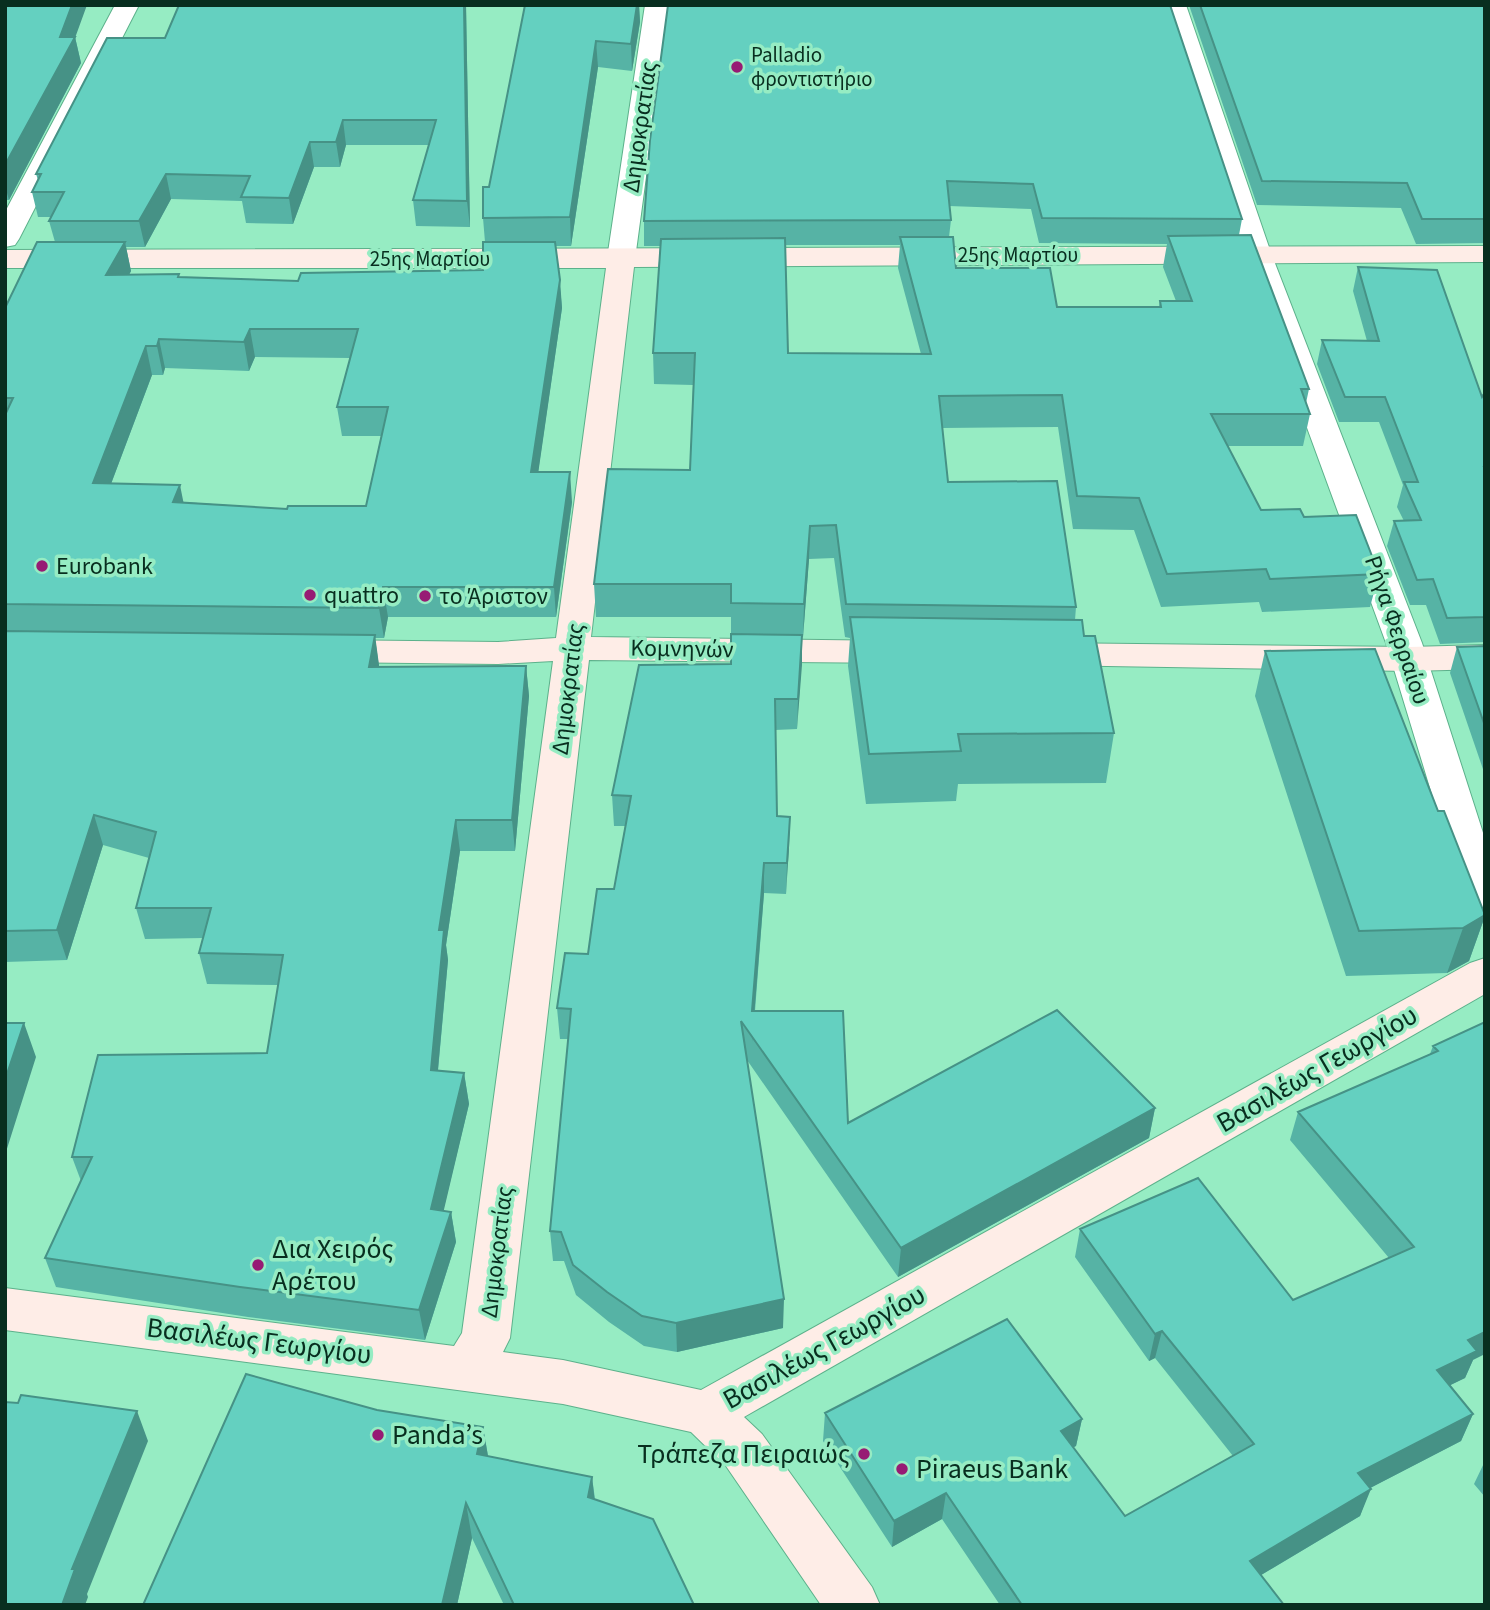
<svg xmlns="http://www.w3.org/2000/svg" width="1490" height="1610" font-family="'Source Sans 3',sans-serif">
<style>
.lines{fill:none;stroke-linecap:round;stroke-linejoin:round}
.street-casing{stroke:#5cb18b;stroke-width:2}
.secondary-casing{stroke:#5cb18b;stroke-width:2}
.street{fill:#fff;fill-rule:evenodd}
.secondary{fill:#feede7;fill-rule:evenodd}
.wall{fill:#56b3a5;fill-rule:evenodd}
.shaded-wall{fill:#469286}
.building{fill:#64d0c0;stroke:#469286;stroke-width:2;fill-rule:evenodd}
.poi-dot{fill:#971b74;stroke:#96ecc3;stroke-width:2.5}
.labels{text-anchor:middle;dominant-baseline:central;stroke-width:7;stroke-linejoin:round;paint-order:stroke}
.far-poi-label{font-size:21px;fill:#082e1f;stroke:#96ecc3;text-anchor:start}
.far-street-label{font-size:21px;fill:#082e1f;stroke:#96ecc3}
.street-label{font-size:24px;fill:#082e1f;stroke:#96ecc3}
.poi-label{font-size:24px;fill:#082e1f;stroke:#96ecc3;text-anchor:start}
.near-street-label{font-size:28px;fill:#082e1f;stroke:#96ecc3}
.near-poi-label{font-size:28px;fill:#082e1f;stroke:#96ecc3;text-anchor:start}
</style>
<rect width="100%" height="100%" fill="#96ecc3"/>
<g class="lines">
<g class="street-casing">
<path id="street" d="M 115,5 L 139,5 L 19,239 L 15,245 L 5,247 L 5,212 Z
M 645,5 L 669,5 L 635,259 L 631,265 L 621,268 L 611,265 L 607,259 Z
M 1162,5 L 1186,5 L 1271,253 L 1422,643 L 1485,839 L 1485,918 L 1471,913 L 1465,903 L 1386,643 L 1243,253 Z"/>
</g>
<g class="secondary-casing">
<path id="secondary" d="M 1485,246 L 1485,262 L 634,267 L 591,637 L 902,641 L 915,644 L 920,652 L 915,660 L 902,663 L 589,660 L 510,1338 L 503,1352 L 563,1360 L 701,1390 L 1470,963 L 1485,958 L 1485,994 L 744,1417 L 762,1434 L 872,1587 L 880,1605 L 821,1605 L 726,1466 L 691,1432 L 563,1404 L 5,1330 L 5,1288 L 454,1346 L 462,1333 L 553,661 L 498,664 L 326,662 L 313,659 L 308,651 L 313,643 L 326,640 L 498,642 L 556,638 L 606,268 L 5,268 L 5,250 Z
M 1047,643 L 1409,647 L 1485,645 L 1485,669 L 1409,671 L 1047,665 L 1034,662 L 1029,654 L 1034,646 Z"/>
</g>
<use href="#street" class="street"/>
<use href="#secondary" class="secondary"/>
</g>
<path class="wall" d="M 5,5 L 75,37 L 81,63 L 9,200 L 5,200 Z
M 179,5 L 466,5 L 470,227 L 416,226 L 413,200 L 429,145 L 346,145 L 340,167 L 314,167 L 293,224 L 246,223 L 242,201 L 171,199 L 145,247 L 126,247 L 131,271 L 129,275 L 298,281 L 483,270 L 485,242 L 483,218 L 525,5 L 639,5 L 640,22 L 632,71 L 598,67 L 571,246 L 556,246 L 562,308 L 538,472 L 572,502 L 556,617 L 388,617 L 384,638 L 375,638 L 379,667 L 526,666 L 529,696 L 515,851 L 460,851 L 446,945 L 448,960 L 438,1071 L 464,1073 L 469,1104 L 443,1211 L 451,1212 L 456,1242 L 425,1340 L 248,1317 L 56,1287 L 45,1258 L 81,1181 L 72,1157 L 267,1053 L 278,985 L 207,984 L 199,953 L 203,938 L 145,939 L 136,908 L 149,858 L 103,845 L 67,960 L 5,962 L 5,308 L 55,242 L 49,221 L 51,217 L 38,217 L 32,192 L 38,180 L 36,174 L 165,38 ZM 255,357 L 350,358 L 337,407 L 342,436 L 381,436 L 366,506 L 287,509 L 184,502 L 111,484 L 152,375 L 163,375 L 165,368 L 249,371 Z
M 668,5 L 1242,219 L 1239,235 L 1309,389 L 1306,403 L 1310,414 L 1303,446 L 1228,446 L 1261,510 L 1304,517 L 1379,574 L 1370,607 L 1262,612 L 1259,602 L 1161,607 L 1134,530 L 1073,529 L 1058,427 L 942,428 L 948,482 L 1076,607 L 1075,620 L 1084,636 L 1114,733 L 1106,783 L 958,784 L 956,801 L 866,804 L 848,666 L 850,638 L 845,637 L 834,558 L 809,559 L 803,637 L 802,637 L 797,729 L 775,730 L 777,816 L 790,817 L 786,894 L 764,893 L 755,1011 L 848,1123 L 1155,1108 L 1149,1138 L 898,1277 L 747,1060 L 783,1328 L 677,1352 L 644,1346 L 609,1322 L 576,1295 L 564,1261 L 553,1261 L 550,1231 L 568,1039 L 560,1039 L 557,1008 L 588,954 L 614,889 L 625,826 L 614,826 L 612,795 L 731,664 L 731,617 L 596,617 L 594,584 L 690,470 L 693,385 L 654,384 L 653,353 L 660,246 L 644,246 L 644,221 ZM 949,206 L 1031,209 L 1039,243 L 1167,244 L 1163,267 L 1176,301 L 1160,301 L 1159,307 L 1057,307 L 956,268 L 949,237 L 951,220 ZM 785,245 L 900,245 L 898,268 L 921,354 L 788,353 Z
M 1189,5 L 1485,5 L 1485,243 L 1416,244 L 1401,208 L 1257,205 Z
M 1358,267 L 1482,397 L 1485,392 L 1485,642 L 1440,644 L 1426,605 L 1410,605 L 1387,546 L 1394,521 L 1404,521 L 1397,507 L 1403,485 L 1379,422 L 1339,422 L 1317,364 L 1322,340 L 1367,341 L 1353,291 Z
M 1485,646 L 1485,775 L 1450,673 L 1457,647 Z
M 1265,651 L 1438,811 L 1485,916 L 1469,961 L 1447,973 L 1346,976 L 1255,696 Z
M 1485,1022 L 1473,1360 L 1465,1378 L 1450,1385 L 1473,1414 L 1461,1441 L 1370,1488 L 1360,1516 L 1261,1575 L 1284,1605 L 1000,1605 L 942,1519 L 892,1547 L 823,1441 L 825,1413 L 1082,1419 L 1076,1446 L 1073,1447 L 1125,1516 L 1233,1456 L 1155,1358 L 1149,1361 L 1075,1257 L 1080,1229 L 1293,1300 L 1389,1258 L 1290,1140 L 1298,1112 L 1430,1054 L 1433,1046 Z
M 377,1410 L 483,1427 L 488,1456 L 592,1477 L 595,1499 L 694,1605 L 504,1605 L 472,1538 L 457,1605 L 143,1605 Z
M 1485,1461 L 1485,1497 L 1474,1484 Z"/>
<path class="shaded-wall" d="M 72,5 L 87,5 L 75,38 L 75,37 L 81,63 L 9,200 L 5,186 L 5,165 L 60,37 Z
M 464,5 L 466,5 L 470,227 L 467,201 Z
M 636,5 L 639,5 L 640,22 L 632,71 L 631,44 Z
M 596,41 L 598,67 L 571,246 L 570,217 Z
M 343,120 L 346,145 L 340,167 L 336,142 Z
M 310,142 L 314,167 L 293,224 L 289,198 Z
M 166,174 L 171,199 L 145,247 L 139,221 Z
M 125,242 L 131,271 L 113,304 L 106,275 Z
M 560,280 L 562,308 L 534,502 L 531,472 Z
M 250,329 L 255,357 L 249,371 L 244,342 Z
M 159,339 L 165,368 L 163,375 L 157,346 Z
M 146,346 L 152,375 L 100,513 L 93,483 Z
M 570,472 L 572,502 L 556,617 L 554,587 Z
M 180,485 L 186,515 L 173,502 Z
M 810,526 L 809,559 L 803,637 L 804,604 Z
M 383,587 L 388,617 L 384,638 L 379,608 Z
M 375,635 L 379,665 L 374,698 L 369,667 Z
M 802,635 L 802,665 L 797,729 L 798,699 Z
M 526,666 L 529,696 L 515,851 L 512,820 Z
M 94,815 L 103,845 L 67,960 L 57,930 Z
M 790,817 L 789,847 L 786,894 L 787,863 Z
M 456,820 L 460,851 L 446,945 L 448,960 L 435,1101 L 431,1070 L 439,930 Z
M 764,863 L 764,893 L 752,1042 L 752,1011 Z
M 1485,916 L 1469,961 L 1447,973 L 1463,928 Z
M 24,1023 L 36,1057 L 5,1155 L 5,1080 Z
M 464,1073 L 469,1104 L 437,1239 L 431,1209 Z
M 1155,1108 L 1149,1138 L 898,1277 L 901,1248 Z
M 451,1212 L 456,1242 L 425,1340 L 419,1310 Z
M 784,1299 L 783,1328 L 677,1352 L 676,1323 Z
M 1162,1331 L 1155,1358 L 1149,1361 L 1155,1334 Z
M 1485,1332 L 1485,1354 L 1473,1360 L 1465,1378 L 1426,1397 L 1437,1370 L 1468,1340 Z
M 137,1411 L 148,1441 L 87,1594 L 88,1597 L 85,1605 L 62,1605 L 72,1569 Z
M 1473,1414 L 1461,1441 L 1347,1500 L 1358,1473 Z
M 1082,1419 L 1076,1446 L 1055,1457 L 1061,1431 Z
M 483,1427 L 489,1462 L 477,1454 Z
M 592,1477 L 596,1512 L 588,1497 Z
M 1371,1489 L 1360,1516 L 1241,1587 L 1250,1561 Z
M 946,1493 L 942,1519 L 892,1547 L 894,1521 Z
M 466,1503 L 472,1538 L 457,1605 L 442,1605 Z"/>
<path class="building" d="M 5,5 L 72,5 L 60,37 L 75,37 L 5,165 Z
M 179,5 L 464,5 L 467,201 L 413,200 L 436,120 L 343,120 L 336,142 L 310,142 L 289,198 L 241,197 L 250,176 L 166,174 L 139,221 L 49,221 L 64,192 L 32,192 L 41,174 L 36,174 L 107,38 L 165,38 Z
M 525,5 L 637,5 L 631,44 L 596,41 L 570,217 L 483,218 L 483,187 L 489,187 Z
M 668,5 L 1170,5 L 1242,219 L 1042,218 L 1033,184 L 947,181 L 951,220 L 644,221 L 650,140 Z
M 1200,5 L 1485,5 L 1485,219 L 1422,219 L 1407,183 L 1262,181 Z
M 1251,235 L 1309,389 L 1301,389 L 1310,414 L 1211,414 L 1261,510 L 1300,509 L 1304,517 L 1356,515 L 1379,574 L 1270,579 L 1266,569 L 1167,574 L 1139,498 L 1077,496 L 1062,395 L 939,396 L 948,482 L 1057,481 L 1076,607 L 846,604 L 836,525 L 810,526 L 804,604 L 731,603 L 731,584 L 594,584 L 608,469 L 690,470 L 695,353 L 653,353 L 661,239 L 785,238 L 788,353 L 931,354 L 900,237 L 953,237 L 956,268 L 1050,268 L 1057,307 L 1161,307 L 1160,301 L 1192,301 L 1168,236 Z
M 37,242 L 125,242 L 106,275 L 179,274 L 178,277 L 298,281 L 301,273 L 483,270 L 483,242 L 555,242 L 560,280 L 531,472 L 570,472 L 554,587 L 383,587 L 379,608 L 5,604 L 5,415 L 13,398 L 5,398 L 5,308 ZM 250,329 L 358,329 L 337,407 L 388,407 L 366,506 L 288,506 L 287,509 L 173,502 L 180,485 L 93,483 L 146,346 L 157,346 L 159,339 L 244,342 Z
M 1358,267 L 1437,270 L 1482,397 L 1485,392 L 1485,467 L 1484,467 L 1485,470 L 1485,617 L 1447,618 L 1433,579 L 1417,580 L 1394,521 L 1421,520 L 1404,482 L 1418,482 L 1385,397 L 1345,397 L 1322,340 L 1379,341 Z
M 850,617 L 1082,620 L 1084,636 L 1095,636 L 1114,733 L 958,734 L 961,751 L 869,754 Z
M 5,631 L 375,635 L 369,667 L 526,666 L 512,820 L 456,820 L 439,930 L 444,930 L 431,1070 L 464,1073 L 431,1209 L 451,1212 L 419,1310 L 240,1287 L 45,1258 L 92,1157 L 72,1157 L 98,1055 L 267,1053 L 283,955 L 199,953 L 211,908 L 136,908 L 156,832 L 94,815 L 57,930 L 5,931 Z
M 731,634 L 802,635 L 798,699 L 775,699 L 777,816 L 790,817 L 787,863 L 764,863 L 752,1011 L 843,1011 L 848,1123 L 1057,1010 L 1155,1108 L 901,1248 L 741,1021 L 784,1299 L 676,1323 L 642,1316 L 607,1292 L 573,1265 L 561,1232 L 550,1231 L 571,1009 L 557,1008 L 565,953 L 588,954 L 597,889 L 614,889 L 631,796 L 612,795 L 639,665 L 731,664 Z
M 1485,646 L 1485,726 L 1457,647 Z
M 1375,649 L 1438,811 L 1444,811 L 1485,915 L 1463,928 L 1359,931 L 1265,651 Z
M 1485,1022 L 1485,1332 L 1468,1340 L 1477,1351 L 1437,1370 L 1473,1414 L 1358,1473 L 1371,1489 L 1250,1561 L 1284,1605 L 1022,1605 L 946,1493 L 894,1521 L 825,1413 L 1007,1319 L 1082,1419 L 1061,1431 L 1125,1516 L 1254,1444 L 1162,1331 L 1155,1334 L 1080,1229 L 1198,1178 L 1293,1300 L 1414,1247 L 1298,1112 L 1438,1051 L 1433,1046 Z
M 5,1023 L 24,1023 L 5,1080 Z
M 246,1374 L 377,1410 L 483,1427 L 477,1454 L 592,1477 L 588,1497 L 653,1519 L 694,1605 L 514,1605 L 466,1503 L 442,1605 L 143,1605 Z
M 21,1395 L 137,1411 L 72,1569 L 75,1569 L 62,1605 L 5,1605 L 5,1402 L 18,1403 Z"/>
<g class="poi-dot">
<circle cx="737" cy="67" r="7"/>
<circle cx="42" cy="566" r="7"/>
<circle cx="310" cy="595" r="7"/>
<circle cx="425" cy="596" r="7"/>
<circle cx="258" cy="1265" r="7"/>
<circle cx="378" cy="1435" r="7"/>
<circle cx="864" cy="1454" r="7"/>
<circle cx="902" cy="1469" r="7"/>
</g>
<g class="labels">
<g class="far-poi-label">
<text x="751" y="55">Palladio<tspan x="751" dy="24">φροντιστήριο</tspan></text>
</g>
<g class="far-street-label">
<text x="1018" y="255">25ης Μαρτίου</text>
<text x="430" y="259">25ης Μαρτίου</text>
</g>
<g class="street-label">
<text transform="translate(640 127) rotate(-82)">Δημοκρατίας</text>
<text transform="translate(1397 630) rotate(71)">Ρήγα Φερραίου</text>
<text transform="translate(682 649) rotate(1)">Κομνηνών</text>
<text transform="translate(568 689) rotate(-83)">Δημοκρατίας</text>
<text transform="translate(497 1252) rotate(-83)">Δημοκρατίας</text>
</g>
<g class="poi-label">
<text x="56" y="566">Eurobank</text>
<text x="324" y="595">quattro</text>
<text x="439" y="596">το Άριστον</text>
</g>
<g class="near-street-label">
<text transform="translate(1317 1069) rotate(-30)">Βασιλέως Γεωργίου</text>
<text transform="translate(259 1341) rotate(7)">Βασιλέως Γεωργίου</text>
<text transform="translate(824 1347) rotate(-29)">Βασιλέως Γεωργίου</text>
</g>
<g class="near-poi-label">
<text x="272" y="1249">Δια Χειρός<tspan x="272" dy="32">Αρέτου</tspan></text>
<text x="392" y="1435">Panda’s</text>
<text x="850" y="1454" text-anchor="end">Τράπεζα Πειραιώς</text>
<text x="916" y="1469">Piraeus Bank</text>
</g>
</g>
<rect width="1490" height="1610" fill="none" stroke="#082e1f" stroke-width="14"/>
</svg>
